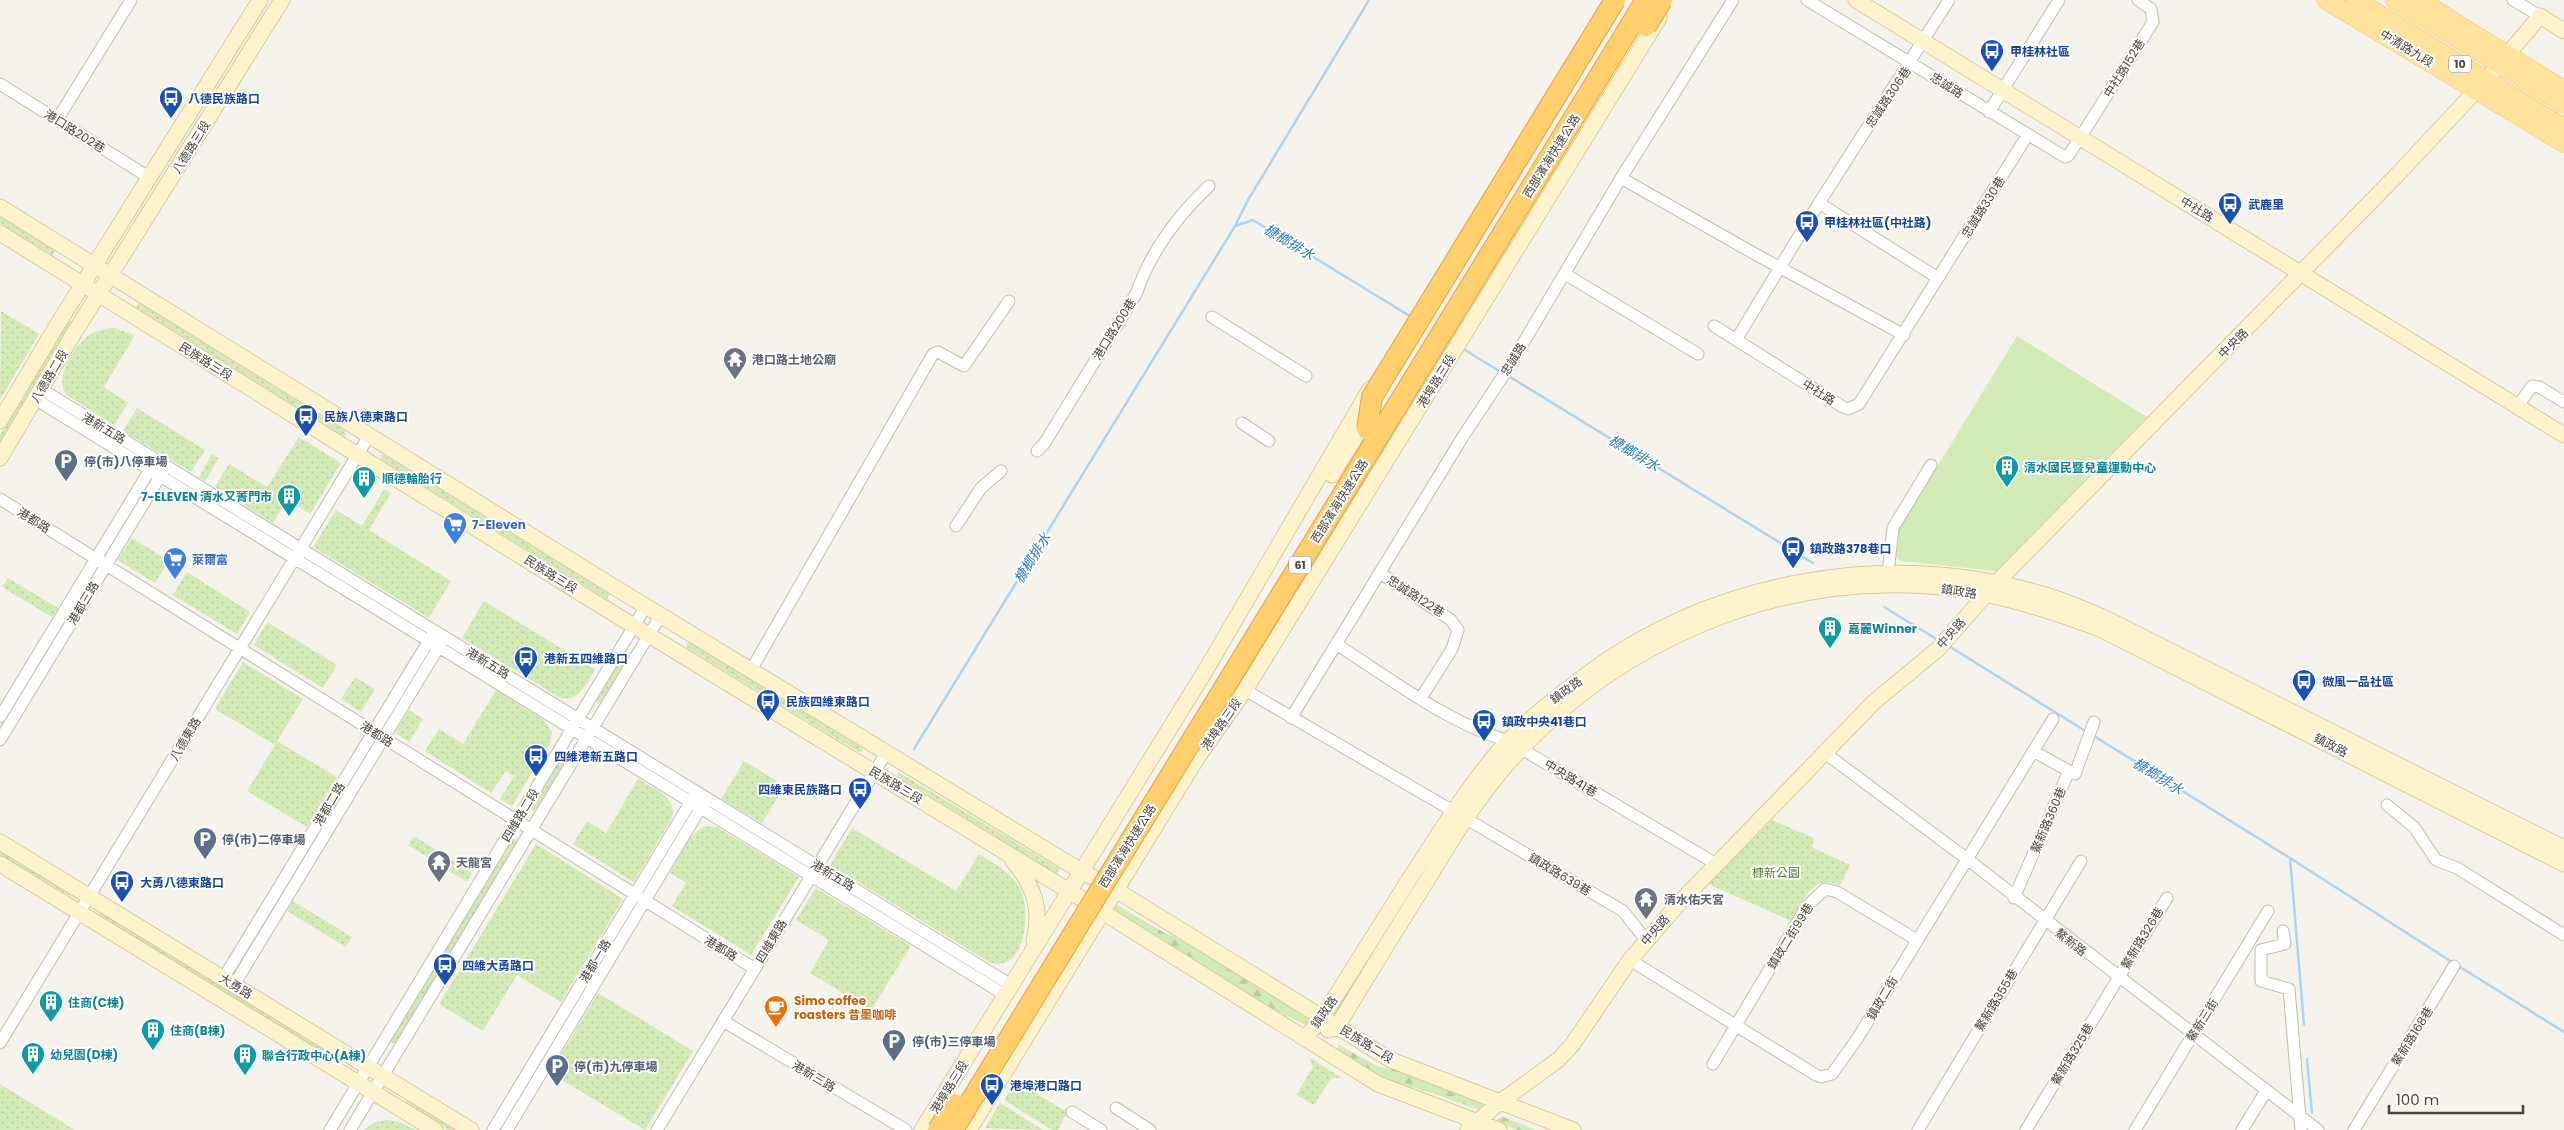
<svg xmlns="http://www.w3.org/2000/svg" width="2564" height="1130" font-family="Poppins,'Noto Sans TC',sans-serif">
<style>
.grass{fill:url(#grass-dots)}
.forest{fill:url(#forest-firs)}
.garden{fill:#d2eab5}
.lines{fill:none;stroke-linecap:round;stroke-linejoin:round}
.stream{stroke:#a9d4f2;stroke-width:2.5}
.street-casing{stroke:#c2bbae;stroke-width:13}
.secondary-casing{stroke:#d6c79b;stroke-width:17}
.primary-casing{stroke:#e6c16a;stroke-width:19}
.street{stroke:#fff;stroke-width:11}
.secondary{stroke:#fff3cd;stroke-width:15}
.primary{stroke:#ffe39c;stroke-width:18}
.highway-bridge-casing{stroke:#e0a43c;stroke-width:22;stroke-linecap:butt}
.highway-bridge{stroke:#ffcf6e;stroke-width:20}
.labels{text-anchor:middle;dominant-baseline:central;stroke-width:4;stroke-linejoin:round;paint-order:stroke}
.shield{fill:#fff;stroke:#817c74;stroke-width:1}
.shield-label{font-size:11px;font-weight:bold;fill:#4b4439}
.street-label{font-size:12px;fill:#4b4439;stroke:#fff}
.transit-label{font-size:12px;font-weight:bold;fill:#164399;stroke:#fff;text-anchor:start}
.worship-label{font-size:12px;font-weight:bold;fill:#5b616d;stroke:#fff;text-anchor:start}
.service-label{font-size:12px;font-weight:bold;fill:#4e5e75;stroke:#fff;text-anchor:start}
.culture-label{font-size:12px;font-weight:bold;fill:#0d838f;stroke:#fff;text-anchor:start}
.shop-label{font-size:12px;font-weight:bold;fill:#366cbe;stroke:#fff;text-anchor:start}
.park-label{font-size:12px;fill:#4a7f2a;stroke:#fff}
.food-label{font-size:12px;font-weight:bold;fill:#c56008;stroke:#fff;text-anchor:start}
.water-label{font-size:14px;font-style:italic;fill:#2e7ab2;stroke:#fff}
</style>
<defs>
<pattern id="grass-dots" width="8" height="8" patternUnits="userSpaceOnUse" patternTransform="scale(1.25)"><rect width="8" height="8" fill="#d2eab5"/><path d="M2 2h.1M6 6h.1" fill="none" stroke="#b6ca9c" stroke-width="1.8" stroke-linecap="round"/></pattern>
<pattern id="forest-firs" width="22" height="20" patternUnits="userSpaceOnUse" patternTransform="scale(1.25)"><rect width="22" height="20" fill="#d2eab5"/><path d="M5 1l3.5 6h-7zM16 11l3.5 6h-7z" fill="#b6ca9c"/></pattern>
</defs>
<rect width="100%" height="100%" fill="#f6f3ec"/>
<path class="grass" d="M 0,217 L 55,251 L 52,255 L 0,223 Z
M 139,303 L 345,431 L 346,435 L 342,435 L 136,307 Z
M 1,311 L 39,334 L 1,398 L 0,397 Z
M 68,320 L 72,322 L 0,443 L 0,435 Z
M 114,328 L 135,335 L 104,387 L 128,403 L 114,425 L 68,396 C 51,381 75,344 91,334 C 98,330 106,328 114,328 Z
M 137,408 L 205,450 L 191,472 L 123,431 Z
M 299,437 L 341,463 L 310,514 L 287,500 L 273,523 L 215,487 L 229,464 L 267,487 Z
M 212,454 L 219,458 L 205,481 L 199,477 Z
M 381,455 L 384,455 L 610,594 L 607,599 L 381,459 Z
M 384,489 L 391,493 L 369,530 L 451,581 L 429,618 L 313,547 L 336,510 L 362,526 Z
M 132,538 L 169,561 L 155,583 L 118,560 Z
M 187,572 L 250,612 L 237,634 L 173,595 Z
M 8,578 L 58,608 L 52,617 L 2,587 Z
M 484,601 L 595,669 C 586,684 579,704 559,697 L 462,638 Z
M 267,622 L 337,665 L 323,688 L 254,645 Z
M 689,642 L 862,748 L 863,751 L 859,752 L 686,647 Z
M 620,661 L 625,664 L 601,703 L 597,704 L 596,701 Z
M 243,662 L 303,699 L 277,741 L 337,777 L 307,827 L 247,791 L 275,745 L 215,709 Z
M 355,677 L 375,689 L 361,712 L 341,699 Z
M 496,690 L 544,720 L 552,732 L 550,743 L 512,806 L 500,799 L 514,776 L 506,771 L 491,793 L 425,751 L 439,729 L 463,744 Z
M 409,710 L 423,719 L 409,742 L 395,733 Z
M 370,748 L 241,964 L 239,965 L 238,963 Z
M 564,753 L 568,753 L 569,756 L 536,810 L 532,811 L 532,807 Z
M 744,761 L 785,786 L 762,823 L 721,799 Z
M 898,772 L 1060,869 L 1057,874 L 898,776 Z
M 638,779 C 654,789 680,798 671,820 L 634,882 L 573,844 L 587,821 L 606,833 Z
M 1772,820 L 1814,838 L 1812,847 L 1850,865 L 1840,886 C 1813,871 1803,902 1791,921 L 1708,884 Z
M 710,826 L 719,828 L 799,877 L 751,955 L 672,906 L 686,883 L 670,873 C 679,858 690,827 710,826 Z
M 852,828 L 956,891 L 979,854 C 995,864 1011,872 1020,889 C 1032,911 1025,975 989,962 L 830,865 Z
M 414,836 L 472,873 L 467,882 L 408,845 Z
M 516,839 L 517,843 L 395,1044 L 390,1041 L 512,840 Z
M 536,844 L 623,899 L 561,1002 L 517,975 L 483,1031 L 439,1004 Z
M 0,851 L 70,894 L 71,897 L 0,855 Z
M 816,888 L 911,946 L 871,1010 L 810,973 L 829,940 L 796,920 Z
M 293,901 L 352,937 L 346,947 L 287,911 Z
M 631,911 L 632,911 L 502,1126 Z
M 99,912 L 101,912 L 335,1056 L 333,1059 L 99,916 Z
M 598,993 L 693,1051 L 645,1130 L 550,1073 Z
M 1309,1057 L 1342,1078 L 1331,1078 L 1314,1105 L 1296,1095 L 1313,1067 Z
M 1015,1081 L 1067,1112 L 1058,1130 L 1052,1130 L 1004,1100 Z
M 0,1084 L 75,1130 L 0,1130 Z
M 407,1100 L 457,1130 L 449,1130 L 405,1103 Z
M 1000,1103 L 1043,1130 L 985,1128 Z
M 387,1120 L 400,1122 L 415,1130 L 364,1130 L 375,1122 Z"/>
<path class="forest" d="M 1115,904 L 1163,932 L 1196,946 L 1310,1019 L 1312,1021 L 1309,1027 L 1259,1002 L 1112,909 Z
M 1339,1045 L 1377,1066 L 1395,1070 L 1483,1103 L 1486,1108 L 1480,1110 L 1432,1093 L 1399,1084 L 1375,1074 L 1336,1050 Z
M 1500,1117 L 1503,1117 L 1536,1130 L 1517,1130 L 1500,1124 L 1498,1119 Z"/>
<path class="garden" d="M 2017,336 L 2147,417 L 1996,571 L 1900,561 L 1896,555 L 1899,529 Z"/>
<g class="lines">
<path class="stream" d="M 1235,226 L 1248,200 L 1369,0
M 1462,348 L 1502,373
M 1507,375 L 1813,563
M 1884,607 L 1938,640
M 1947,645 L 2087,732
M 2094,736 L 2290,858 L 2304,1025
M 914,749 L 1235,226 L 1253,220 L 1413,318
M 2290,858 L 2452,962
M 2457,965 L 2564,1032
M 2307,1059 L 2312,1113"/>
<g class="street-casing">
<path id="street" d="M 1807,0 L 2065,157 L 2068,156 L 2080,138 L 2153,22 L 2151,9 L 2138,0
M 2513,0 L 2540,16
M 0,84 L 150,178
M 1989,112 L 2059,0
M 57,120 L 131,0
M 1621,178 L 1755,254 L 1904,335
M 1819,203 L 1938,278
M 1565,274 L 1698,354
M 1212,317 L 1306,376
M 1714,326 L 1843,407 L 1848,409 L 1859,404 L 2027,136
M 1736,340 L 1819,203 L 1949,0
M 41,389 L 1011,985
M 35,399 L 1005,995
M 2517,407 L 2532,386 L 2539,387 L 2564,402
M 1242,423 L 1269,441
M 1037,451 L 1044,444 L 1136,294 C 1151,251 1176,217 1209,186
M 0,499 L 755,969
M 956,526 L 981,488 L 1001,471
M 1380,573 L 1451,620 L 1458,630 L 1452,649 L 1421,698
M 1888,573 L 1893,528 L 1931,465
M 1336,644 C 1391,679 1446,722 1508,741 L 1718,865
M 751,670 L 933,354 L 938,352 L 964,366 L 1009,301
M 1245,690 L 1453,811
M 0,717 L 154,463
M 1291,718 L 1462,438 L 1509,367 L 1621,178 L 1733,0
M 0,740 L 164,470
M 2033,751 L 2069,771
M 1825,753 L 1967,859 L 2318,1130
M 2387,805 L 2414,827 L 2436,860 L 2457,868 L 2564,935
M 1465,818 L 1623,911 L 1646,940
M 2014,898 L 2069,771 L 2075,774 L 2094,722
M 2283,931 L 2285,944 L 2261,950 L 2261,981 L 2289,989 L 2301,1130
M 1630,960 L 1816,1075 L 1821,1077 L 1832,1074 L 1857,1039 L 2053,719
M 223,979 L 433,634
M 234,985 L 443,640
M 723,1021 L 906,1130
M 0,1043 L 369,436
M 1713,1064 L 1807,906 L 1825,889 L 1837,892 L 1917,940
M 1116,1108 L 1150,1130
M 1072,1112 L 1101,1130
M 330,1130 L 646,606
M 350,1130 L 661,615
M 493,1130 L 693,798
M 507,1130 L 703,804
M 657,1130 L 886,753
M 1918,1130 L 2081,861
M 2026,1130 L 2167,898
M 2135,1130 L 2268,911
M 2242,1130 L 2266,1091
M 2354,1130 L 2454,966"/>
</g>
<g class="secondary-casing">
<path id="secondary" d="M 1856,0 L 2564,435
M 0,207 L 619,590 L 1081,871 L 1116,890 L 1391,1060 L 1573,1130
M 0,233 L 593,601 L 1069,891 L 1378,1084 L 1499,1130
M 0,421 L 56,327 L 260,0
M 0,458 L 71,338 L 282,0
M 1332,475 L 1368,416
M 0,842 L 471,1130
M 1013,861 C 1034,886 1042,909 1034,941
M 0,864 L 435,1130
M 1328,1030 L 1337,1027 C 1366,978 1396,930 1426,882 C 1451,841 1476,799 1508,763 C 1616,641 1778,571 1941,587 C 1996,593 2049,610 2100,629 L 2564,864
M 1305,1038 L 1322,1018 C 1352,970 1382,923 1412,875 C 1439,834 1465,791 1497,753 C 1523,723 1554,699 1586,675 C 1715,579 1887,549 2042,594 C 2064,600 2086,610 2107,619 L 2564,848
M 922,1130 L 1207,668 L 1370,389
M 969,1130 L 1197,758 L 1245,690 L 1659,18
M 1468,1130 L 1500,1102 L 1558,1060 L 1572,1045 L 1630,960 L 1680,902 L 1874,702 L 1938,649 L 1996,583 L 2398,174 L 2486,80 L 2540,16 L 2564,31"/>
</g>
<g class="primary-casing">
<path id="primary" d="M 2326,0 L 2564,143
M 2356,0 L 2564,128
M 2395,0 L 2564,104
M 2419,0 L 2564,90"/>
</g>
<use href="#street" class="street"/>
<use href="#secondary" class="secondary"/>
<use href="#primary" class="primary"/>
<g class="highway-bridge-casing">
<path id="highway-bridge" d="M 1646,26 L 1662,0
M 1367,429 L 1372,397 L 1615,0
M 938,1130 L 954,1104
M 953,1130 L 1646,0"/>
</g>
<use href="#highway-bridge" class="highway-bridge"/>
</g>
<defs>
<g id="bus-pin" transform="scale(1.25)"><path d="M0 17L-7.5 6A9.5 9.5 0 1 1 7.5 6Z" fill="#1a4fb4" stroke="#fff"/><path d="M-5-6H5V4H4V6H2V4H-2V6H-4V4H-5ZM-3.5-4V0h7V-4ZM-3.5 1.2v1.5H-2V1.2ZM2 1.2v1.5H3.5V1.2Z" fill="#fff"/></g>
<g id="temple-pin" transform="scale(1.25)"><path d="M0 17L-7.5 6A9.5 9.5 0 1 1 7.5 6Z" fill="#6b7280" stroke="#fff"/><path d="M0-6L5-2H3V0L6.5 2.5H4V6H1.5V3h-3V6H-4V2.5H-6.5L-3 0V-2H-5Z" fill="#fff"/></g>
<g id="parking-pin" transform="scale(1.25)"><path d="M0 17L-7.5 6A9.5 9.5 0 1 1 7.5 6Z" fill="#5c6f8a" stroke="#fff"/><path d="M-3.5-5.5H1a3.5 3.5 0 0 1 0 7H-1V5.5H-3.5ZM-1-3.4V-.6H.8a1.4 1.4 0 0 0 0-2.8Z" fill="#fff"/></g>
<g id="building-pin" transform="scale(1.25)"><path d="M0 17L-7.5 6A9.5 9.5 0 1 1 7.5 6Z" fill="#0f9aa8" stroke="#fff"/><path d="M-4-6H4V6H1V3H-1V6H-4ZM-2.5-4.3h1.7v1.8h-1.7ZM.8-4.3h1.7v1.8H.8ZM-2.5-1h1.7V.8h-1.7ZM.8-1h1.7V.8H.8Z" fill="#fff"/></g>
<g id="supermarket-pin" transform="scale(1.25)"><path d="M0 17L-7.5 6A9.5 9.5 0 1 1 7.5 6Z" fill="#3f7fe0" stroke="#fff"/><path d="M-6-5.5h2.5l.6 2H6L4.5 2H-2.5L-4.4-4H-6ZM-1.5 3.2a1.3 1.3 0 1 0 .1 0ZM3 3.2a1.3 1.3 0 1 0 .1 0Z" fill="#fff"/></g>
<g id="cafe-pin" transform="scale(1.25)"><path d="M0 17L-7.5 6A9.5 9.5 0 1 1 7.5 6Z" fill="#e8710a" stroke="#fff"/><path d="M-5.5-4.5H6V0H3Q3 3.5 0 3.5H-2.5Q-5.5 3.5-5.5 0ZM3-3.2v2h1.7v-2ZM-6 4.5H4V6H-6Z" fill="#fff"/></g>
</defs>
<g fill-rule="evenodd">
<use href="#bus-pin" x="1992" y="51"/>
<use href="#bus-pin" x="171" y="98"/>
<use href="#bus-pin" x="2230" y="204"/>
<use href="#bus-pin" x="1807" y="222"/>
<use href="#temple-pin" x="735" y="359"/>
<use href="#bus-pin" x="306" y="416"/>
<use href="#parking-pin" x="66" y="461"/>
<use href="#building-pin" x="2007" y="467"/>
<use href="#building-pin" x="364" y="478"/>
<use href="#building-pin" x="289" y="496"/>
<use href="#supermarket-pin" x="455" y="524"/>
<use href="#bus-pin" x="1793" y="548"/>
<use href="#supermarket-pin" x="175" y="559"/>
<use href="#building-pin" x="1830" y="628"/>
<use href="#bus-pin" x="526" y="658"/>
<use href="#bus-pin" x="2304" y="681"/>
<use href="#bus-pin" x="768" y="701"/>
<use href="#bus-pin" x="1484" y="721"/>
<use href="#bus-pin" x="536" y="756"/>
<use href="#bus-pin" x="860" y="789"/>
<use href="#parking-pin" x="205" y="839"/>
<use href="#temple-pin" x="439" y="862"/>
<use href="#bus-pin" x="122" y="882"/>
<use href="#temple-pin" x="1646" y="899"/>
<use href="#bus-pin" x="445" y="965"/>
<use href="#building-pin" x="51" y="1002"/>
<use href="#cafe-pin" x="776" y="1007"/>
<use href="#building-pin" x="153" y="1030"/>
<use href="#parking-pin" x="894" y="1041"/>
<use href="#building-pin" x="33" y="1054"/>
<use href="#building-pin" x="245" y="1055"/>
<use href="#parking-pin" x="557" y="1066"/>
<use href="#bus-pin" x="992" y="1085"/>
</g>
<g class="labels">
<g class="shield">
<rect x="2449" y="55.5" width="22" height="17" rx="4"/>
<rect x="1289" y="556.5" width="22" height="17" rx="4"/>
</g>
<g class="shield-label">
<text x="2460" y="64">10</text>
<text x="1300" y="565">61</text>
</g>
<g class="street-label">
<text transform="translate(2407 48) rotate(31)">中清路九段</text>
<text transform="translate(2124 68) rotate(-58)">中社路152巷</text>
<text transform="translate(1947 85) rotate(32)">忠誠路</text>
<text transform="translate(1888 97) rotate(-56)">忠誠路306巷</text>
<text transform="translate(75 131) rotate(32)">港口路202巷</text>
<text transform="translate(191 147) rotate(-58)">八德路三段</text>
<text transform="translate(1551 156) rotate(-58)">西部濱海快速公路</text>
<text transform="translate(1983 207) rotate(-58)">忠誠路330巷</text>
<text transform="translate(2197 209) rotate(31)">中社路</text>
<text transform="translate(1114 329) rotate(-58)">港口路200巷</text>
<text transform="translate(2233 343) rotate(-45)">中央路</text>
<text transform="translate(1513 359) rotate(-59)">忠誠路</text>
<text transform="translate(206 361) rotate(32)">民族路三段</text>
<text transform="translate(49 376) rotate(-59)">八德路二段</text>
<text transform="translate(1436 381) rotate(-58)">港埠路三段</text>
<text transform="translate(1819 392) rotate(32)">中社路</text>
<text transform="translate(104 428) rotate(31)">港新五路</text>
<text transform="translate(1339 501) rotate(-58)">西部濱海快速公路</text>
<text transform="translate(34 520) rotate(32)">港都路</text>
<text transform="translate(551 574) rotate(32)">民族路三段</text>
<text transform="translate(1959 591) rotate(9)">鎮政路</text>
<text transform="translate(1416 596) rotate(33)">忠誠路122巷</text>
<text transform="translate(83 603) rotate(-59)">港都三路</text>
<text transform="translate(1951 633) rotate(-48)">中央路</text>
<text transform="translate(488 663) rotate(31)">港新五路</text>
<text transform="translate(1566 690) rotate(-36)">鎮政路</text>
<text transform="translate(1221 724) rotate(-55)">港埠路三段</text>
<text transform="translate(377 734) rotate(32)">港都路</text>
<text transform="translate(185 739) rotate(-59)">八德東路</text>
<text transform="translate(2331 745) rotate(27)">鎮政路</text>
<text transform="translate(1571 778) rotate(31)">中央路41巷</text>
<text transform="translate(896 785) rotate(31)">民族路三段</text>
<text transform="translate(329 804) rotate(-59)">港都二路</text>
<text transform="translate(520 815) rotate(-59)">四維路二段</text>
<text transform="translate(2048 820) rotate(-67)">鰲新路360巷</text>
<text transform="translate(1127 846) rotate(-58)">西部濱海快速公路</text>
<text transform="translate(1560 874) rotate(31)">鎮政路639巷</text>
<text transform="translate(833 875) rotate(31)">港新五路</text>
<text transform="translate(1655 930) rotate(-49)">中央路</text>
<text transform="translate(1790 936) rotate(-58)">鎮政二街99巷</text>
<text transform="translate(2142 938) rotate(-59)">鰲新路326巷</text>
<text transform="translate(771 941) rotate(-59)">四維東路</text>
<text transform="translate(2071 942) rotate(38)">鰲新路</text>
<text transform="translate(721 948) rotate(32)">港都路</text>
<text transform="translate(595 961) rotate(-59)">港都一路</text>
<text transform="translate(236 986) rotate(31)">大勇路</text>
<text transform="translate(1882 998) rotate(-59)">鎮政二街</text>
<text transform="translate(1996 1000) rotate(-59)">鰲新路355巷</text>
<text transform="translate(1324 1012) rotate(-55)">鎮政路</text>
<text transform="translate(2202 1020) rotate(-58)">鰲新三街</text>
<text transform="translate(2412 1036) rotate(-58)">鰲新路168巷</text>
<text transform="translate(1367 1044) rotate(31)">民族路二段</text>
<text transform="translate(2072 1054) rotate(-59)">鰲新路325巷</text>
<text transform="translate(814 1076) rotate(31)">港新三路</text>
<text transform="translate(949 1087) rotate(-58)">港埠路三段</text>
</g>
<g class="transit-label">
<text x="2010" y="51">甲桂林社區</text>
<text x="188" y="98">八德民族路口</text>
<text x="2248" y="204">武鹿里</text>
<text x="1824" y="222">甲桂林社區(中社路)</text>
<text x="324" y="416">民族八德東路口</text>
<text x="1810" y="548">鎮政路378巷口</text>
<text x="544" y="658">港新五四維路口</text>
<text x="2322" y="681">微風一品社區</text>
<text x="786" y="701">民族四維東路口</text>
<text x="1502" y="721">鎮政中央41巷口</text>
<text x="554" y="756">四維港新五路口</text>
<text x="842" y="789" text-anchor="end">四維東民族路口</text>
<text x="140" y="882">大勇八德東路口</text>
<text x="462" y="965">四維大勇路口</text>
<text x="1010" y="1085">港埠港口路口</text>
</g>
<g class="worship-label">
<text x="752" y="359">港口路土地公廟</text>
<text x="456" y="862">天龍宮</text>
<text x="1664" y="899">清水佑天宮</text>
</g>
<g class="service-label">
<text x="84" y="461">停(市)八停車場</text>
<text x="222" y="839">停(市)二停車場</text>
<text x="912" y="1041">停(市)三停車場</text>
<text x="574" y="1066">停(市)九停車場</text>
</g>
<g class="culture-label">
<text x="2024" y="467">清水國民暨兒童運動中心</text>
<text x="382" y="478">順德輪胎行</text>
<text x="272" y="496" text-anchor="end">7-ELEVEN 清水又菁門市</text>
<text x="1848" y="628">嘉麗Winner</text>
<text x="68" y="1002">住商(C棟)</text>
<text x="170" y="1030">住商(B棟)</text>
<text x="50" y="1054">幼兒園(D棟)</text>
<text x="262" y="1055">聯合行政中心(A棟)</text>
</g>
<g class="shop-label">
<text x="472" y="524">7-Eleven</text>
<text x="192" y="559">萊爾富</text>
</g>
<g class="park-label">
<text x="1776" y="872">槺新公園</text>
</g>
<g class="food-label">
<text x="794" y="1000">Simo coffee<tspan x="794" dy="14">roasters 昔墨咖啡</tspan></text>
</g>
<g class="water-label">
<text transform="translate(1289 242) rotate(31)">槺榔排水</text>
<text transform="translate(1634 453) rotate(31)">槺榔排水</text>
<text transform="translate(1032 558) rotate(-58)">槺榔排水</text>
<text transform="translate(2158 776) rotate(32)">槺榔排水</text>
</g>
</g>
<path d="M2389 1105v8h134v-8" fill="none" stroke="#4b4439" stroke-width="2.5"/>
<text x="2396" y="1105" font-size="15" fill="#4b4439" stroke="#ffffff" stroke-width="4" paint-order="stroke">100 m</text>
</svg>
